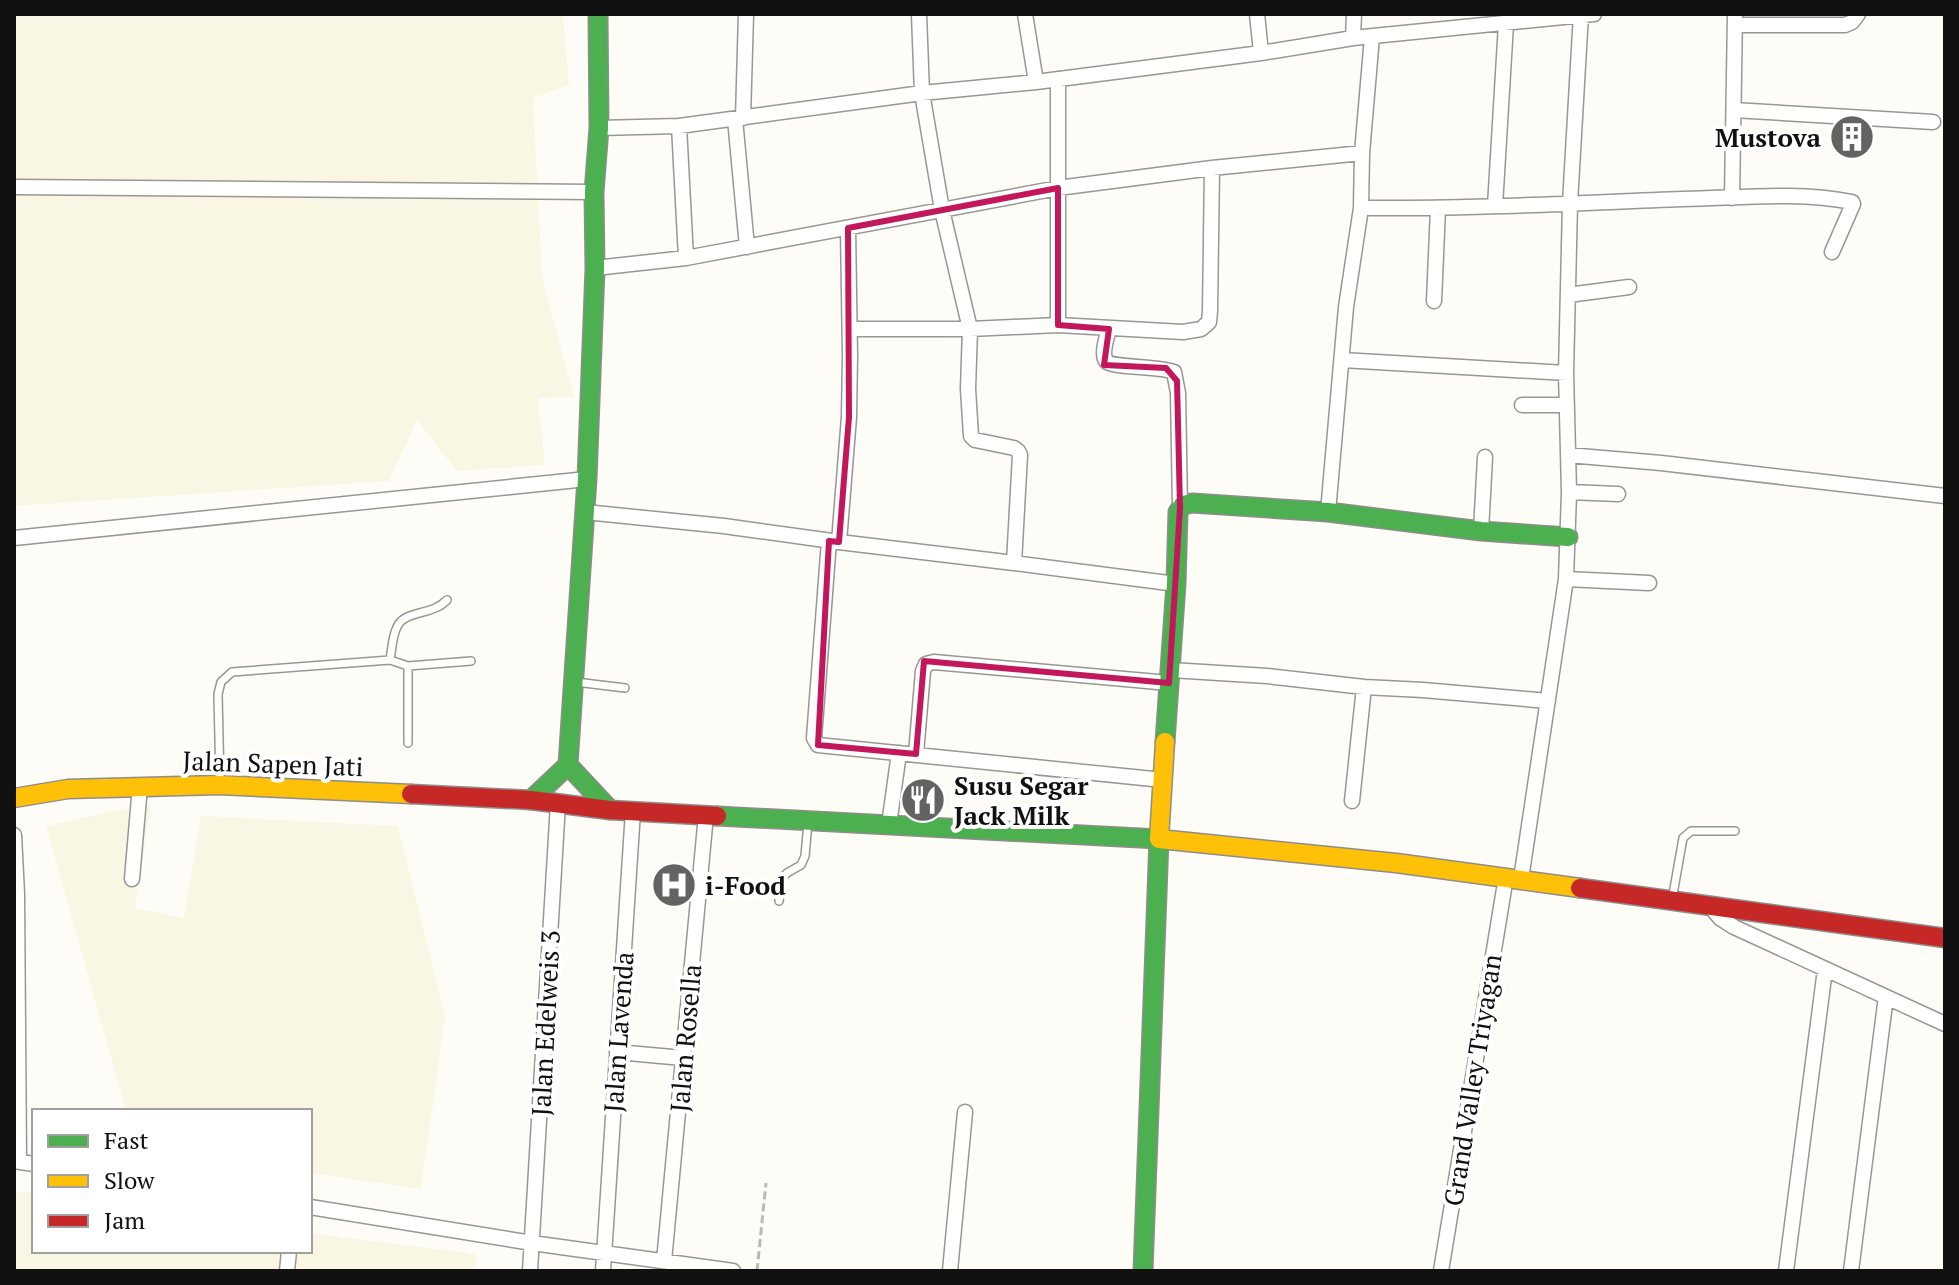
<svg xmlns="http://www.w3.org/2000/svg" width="1959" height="1285" font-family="'PT Serif',serif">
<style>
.farmland{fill:#f9f7e4}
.building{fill:#a19f9c}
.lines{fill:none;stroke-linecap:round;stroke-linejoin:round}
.lane-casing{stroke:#979795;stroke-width:10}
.street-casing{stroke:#979795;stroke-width:17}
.fast-casing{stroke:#8e8d8b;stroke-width:21}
.slow-casing{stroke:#8e8d8b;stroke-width:21}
.jam-casing{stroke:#8e8d8b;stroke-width:21}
.path{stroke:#b9b9b8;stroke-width:3;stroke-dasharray:8 4;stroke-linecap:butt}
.lane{stroke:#fffffe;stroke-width:7}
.street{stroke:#fffffe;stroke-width:14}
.fast{stroke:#4caf50;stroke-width:18}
.slow{stroke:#ffc107;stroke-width:18}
.jam{stroke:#c62828;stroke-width:18}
.marked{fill:none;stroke:#c2185b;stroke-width:6;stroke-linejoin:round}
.labels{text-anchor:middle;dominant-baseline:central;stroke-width:8;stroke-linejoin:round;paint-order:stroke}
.poi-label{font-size:26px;font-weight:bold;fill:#111;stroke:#fff;text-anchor:start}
.street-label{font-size:26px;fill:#111;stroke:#fff}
</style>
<rect width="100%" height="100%" fill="#fdfcf7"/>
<path class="farmland" d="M 14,14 L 563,14 L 569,85 L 533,98 L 542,277 L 574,397 L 538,398 L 545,465 L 457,471 L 417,420 L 389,481 L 14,506 Z
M 151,803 L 135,908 L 184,918 L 201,816 L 398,826 L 445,1017 L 421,1189 L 310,1173 L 310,1111 L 126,1111 L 46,826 Z
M 14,1192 L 34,1192 L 34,1251 L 310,1251 L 310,1233 L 476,1254 L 475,1271 L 14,1271 Z"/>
<path class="building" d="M 1843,120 L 1863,121 L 1860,154 L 1841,153 Z
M 660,873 L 690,876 L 688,897 L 658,894 Z"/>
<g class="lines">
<g class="lane-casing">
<path id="lane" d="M 390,660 C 392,649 392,637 397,627 C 404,610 432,616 447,600
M 408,666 L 408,743
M 576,682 L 625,688
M 220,783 L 218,694 L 221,682 L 232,672 L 390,660 L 408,666 L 471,661
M 1672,900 L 1683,838 L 1691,831 L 1735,831
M 779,901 L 782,878 L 787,873 L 801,865 L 805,856 L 808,822"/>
</g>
<g class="street-casing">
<path id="street" d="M 919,14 L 922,93 L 942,210 L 970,329 L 968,389 L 971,436 L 975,440 L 1014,448 L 1018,451 L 1020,455 L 1014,563
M 1025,14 L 1036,82
M 1257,14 L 1261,53
M 1735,25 L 1845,25 L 1852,22 L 1858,14
M 1353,38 L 1354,14
M 1734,110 L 1933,122
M 743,118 L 746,14
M 735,119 L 747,247
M 679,126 L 686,258
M 599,128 L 679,126 L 922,93 L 1036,82 L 1261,53 L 1353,38 L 1594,14
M 14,187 L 594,192
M 1732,198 L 1735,14
M 1495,206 L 1506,24
M 1361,208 C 1468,209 1575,203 1683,199 C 1739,198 1797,191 1852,202 L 1853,204 L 1832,252
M 595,268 L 686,258 L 1058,188 L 1212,168 L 1362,153
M 1568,295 L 1629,287
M 1434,301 L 1438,209
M 1058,325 L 1058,79
M 850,329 L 970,329 L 1058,325 L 1183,332 L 1201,329 L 1209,322 L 1210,311 L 1212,168
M 1109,329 C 1107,337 1101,353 1106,361 C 1111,368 1161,366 1174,372 L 1178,393 L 1180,508
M 1342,360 L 1566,373
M 1522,405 L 1567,405
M 1568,455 L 1661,463 L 1945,496
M 1569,492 L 1618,494
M 585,512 L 724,526 L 839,542 L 1014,563 L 1176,584
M 1328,512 L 1346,307 L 1361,208 L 1362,153 L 1372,37
M 1481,531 L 1485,457
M 14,538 L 587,479
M 829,541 L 814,738 L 818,745 L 1163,780
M 839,542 L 849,417 L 850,356 L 848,228
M 1566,579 L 1649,583
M 1171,670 L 1267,676 L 1364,687 L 1423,690 L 1548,701
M 916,754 L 923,671 L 926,664 L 934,662 L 1169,683
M 1352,801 L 1364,687
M 889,825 L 899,753
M 14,835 L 17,894 L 19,1161
M 132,879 L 140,786
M 1521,879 L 1566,579 L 1569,492 L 1566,373 L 1570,203 L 1581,14
M 1710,906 L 1720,918 L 1734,927 L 1945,1024
M 617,1052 L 683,1058
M 14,1161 L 34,1164
M 310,1207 L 532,1243 L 733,1271
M 664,1261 L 706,815
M 287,1271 L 289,1251
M 530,1271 L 558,803
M 603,1271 L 633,811
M 950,1271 L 965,1112
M 1441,1271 L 1504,889
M 1786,1271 L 1824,977
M 1851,1271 L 1885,1004"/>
</g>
<g class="fast-casing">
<path id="fast" d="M 1165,742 L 1176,584 L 1178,512 L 1183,505 L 1192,503 L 1328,512 L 1481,531 L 1568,537
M 568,765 L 610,810
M 531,800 L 568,765 L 587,479 L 595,268 L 594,192 L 599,128 L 598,14
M 717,816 L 1159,839 L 1143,1271"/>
</g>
<g class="slow-casing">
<path id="slow" d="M 1165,742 L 1159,839 L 1396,863 L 1580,888
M 14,798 L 68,789 L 219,785 L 411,794"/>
</g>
<g class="jam-casing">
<path id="jam" d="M 411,794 L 531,800 L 610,810 L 717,816
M 1580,888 L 1945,938"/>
</g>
<path class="path" d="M 757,1271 L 766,1183"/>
<use href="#lane" class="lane"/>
<use href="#street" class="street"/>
<use href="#fast" class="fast"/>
<use href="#slow" class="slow"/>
<use href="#jam" class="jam"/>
</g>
<path class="marked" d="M 1058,188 L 1058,325 L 1109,329 L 1104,365 L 1166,368 L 1177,381 L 1180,508 L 1169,683 L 924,661 L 916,754 L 818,745 L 829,541 L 839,542 L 849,417 L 848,228 Z"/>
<defs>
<g id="building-disc" transform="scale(2.3)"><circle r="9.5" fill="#646362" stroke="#fff"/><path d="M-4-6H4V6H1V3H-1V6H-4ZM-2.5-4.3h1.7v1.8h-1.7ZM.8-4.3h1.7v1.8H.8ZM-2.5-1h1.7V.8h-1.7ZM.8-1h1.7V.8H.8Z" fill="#fff"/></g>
<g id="restaurant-disc" transform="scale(2.3)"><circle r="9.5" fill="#646362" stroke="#fff"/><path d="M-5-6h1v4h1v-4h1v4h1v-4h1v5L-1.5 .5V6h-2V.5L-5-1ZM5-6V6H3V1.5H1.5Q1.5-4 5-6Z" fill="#fff"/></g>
<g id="hospital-disc" transform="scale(2.3)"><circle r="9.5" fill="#646362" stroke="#fff"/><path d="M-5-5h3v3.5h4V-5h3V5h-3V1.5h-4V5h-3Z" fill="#fff"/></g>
</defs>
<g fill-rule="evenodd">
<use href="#building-disc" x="1852" y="137"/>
<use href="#restaurant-disc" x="923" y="800"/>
<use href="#hospital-disc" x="674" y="885"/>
</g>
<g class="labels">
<g class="poi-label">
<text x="1821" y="137" text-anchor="end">Mustova</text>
<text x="954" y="785">Susu Segar<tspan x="954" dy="30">Jack Milk</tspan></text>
<text x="705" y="885">i-Food</text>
</g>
<g class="street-label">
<text transform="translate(273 763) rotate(2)">Jalan Sapen Jati</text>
<text transform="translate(545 1023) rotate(-87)">Jalan Edelweis 3</text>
<text transform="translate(618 1032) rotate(-86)">Jalan Lavenda</text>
<text transform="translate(685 1038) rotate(-85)">Jalan Rosella</text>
<text transform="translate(1472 1080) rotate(-81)">Grand Valley Triyagan</text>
</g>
</g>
<rect width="1959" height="1285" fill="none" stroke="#111111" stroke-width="32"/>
<rect x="32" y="1109" width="280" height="144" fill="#ffffff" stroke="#a0a0a0" stroke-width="2"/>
<rect x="48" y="1135" width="40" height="12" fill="#4caf50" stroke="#a0a0a0" stroke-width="2"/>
<text x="104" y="1149" font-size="24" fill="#111111">Fast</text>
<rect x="48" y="1175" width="40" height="12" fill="#ffc107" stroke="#a0a0a0" stroke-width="2"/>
<text x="104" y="1189" font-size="24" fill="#111111">Slow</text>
<rect x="48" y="1215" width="40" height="12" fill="#c62828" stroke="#a0a0a0" stroke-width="2"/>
<text x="104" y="1229" font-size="24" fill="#111111">Jam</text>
</svg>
